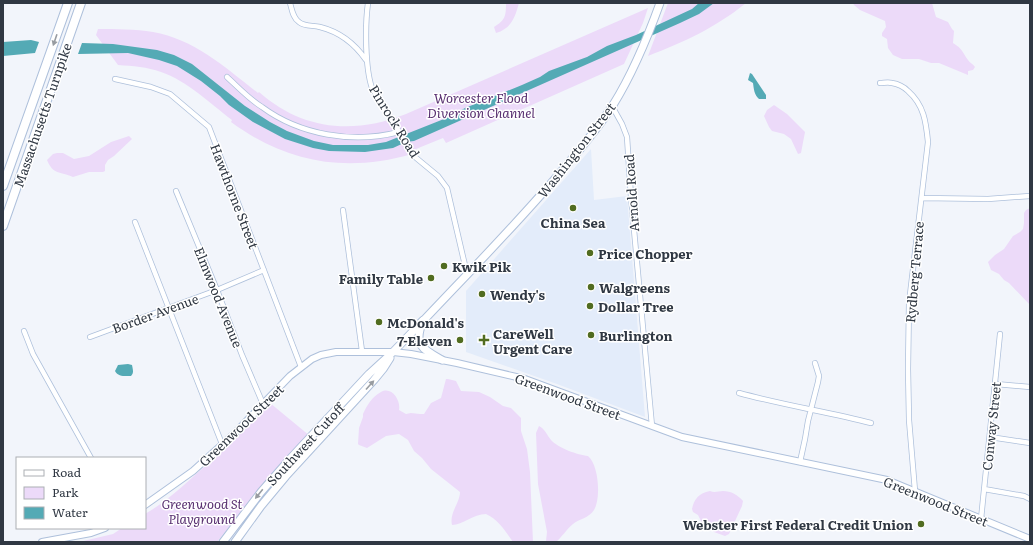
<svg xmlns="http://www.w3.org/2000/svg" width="1033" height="545" font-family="Literata,serif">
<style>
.built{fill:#e3ecfa}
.green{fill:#ecdaf9}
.water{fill:#54aab5}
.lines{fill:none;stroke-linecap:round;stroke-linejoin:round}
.street-casing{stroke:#aec0db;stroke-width:6}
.secondary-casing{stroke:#aec0db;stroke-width:8}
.primary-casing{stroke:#aec0db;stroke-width:9}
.highway-casing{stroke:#aec0db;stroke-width:10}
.street{stroke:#fff;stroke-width:4.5}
.secondary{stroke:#fff;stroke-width:6}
.primary{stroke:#fff;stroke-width:7}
.highway{stroke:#fff;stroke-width:8}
.oneway{fill:#989ca1}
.poi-dot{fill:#516c20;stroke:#fff;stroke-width:1.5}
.labels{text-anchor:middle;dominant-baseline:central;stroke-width:3;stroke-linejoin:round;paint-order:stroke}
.park-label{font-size:13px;font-style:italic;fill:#593071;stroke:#fff}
.street-label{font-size:13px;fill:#303843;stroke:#fff}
.poi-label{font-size:13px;font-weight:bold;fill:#303843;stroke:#fff;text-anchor:start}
</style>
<rect width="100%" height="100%" fill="#f2f5fb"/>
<path class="built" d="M 591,149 L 594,200 L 627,196 L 645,417 L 557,384 L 466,352 L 466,291 Z"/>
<path class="green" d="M 506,3 L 519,3 C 515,17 512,28 496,33 L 494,27 C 505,20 506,17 506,3 Z
M 668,3 L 746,3 C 715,28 684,42 648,56 Z
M 853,3 L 932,3 L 936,17 L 948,22 L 952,29 L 954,31 L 953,43 C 963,49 962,52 968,60 C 970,63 973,64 975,67 L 973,70 L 968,71 L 968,75 L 939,63 L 931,63 L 919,59 L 902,59 L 893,55 L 888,48 L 887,39 L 882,36 L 882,33 L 886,27 L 885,21 L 860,10 L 854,5 Z
M 648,8 L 643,23 L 624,64 L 446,143 L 443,138 L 411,151 L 412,154 C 346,173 287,163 231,122 L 232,120 C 211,104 186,80 161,72 C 147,67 133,66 118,65 L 96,35 L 98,29 C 116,29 135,29 153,32 C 194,39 226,68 258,93 L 259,92 C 302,130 353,135 406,114 Z
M 774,105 L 787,114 L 805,132 L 801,153 L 798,154 L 791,139 L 784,134 L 772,131 L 769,127 L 764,116 L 767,110 Z
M 129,136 L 132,139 L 114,156 L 108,160 L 105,165 L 105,171 L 103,172 L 89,172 L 73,177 C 60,171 53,175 47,160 L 53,154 L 57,153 L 63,153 L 74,159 L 89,156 L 111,142 Z
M 1030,208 L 1030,305 L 1009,283 L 1004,280 L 999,274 L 991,270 L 988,262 L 995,255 L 1004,249 L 1013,236 L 1020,232 L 1023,229 L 1024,223 L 1024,213 L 1026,210 Z
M 446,379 L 448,379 L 456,381 L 461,391 L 479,392 L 490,397 L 503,406 L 511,408 L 521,418 L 521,431 L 527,449 L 530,472 L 533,542 L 513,542 C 506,532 498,519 486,514 C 473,514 463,525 452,525 C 449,513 460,503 460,492 L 431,469 L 422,458 L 414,451 L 408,440 L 399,434 L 386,436 L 367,448 L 359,445 L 358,444 L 359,428 L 363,417 L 363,414 C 367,405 372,397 381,392 C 392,386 401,401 399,410 L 406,414 L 411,413 L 420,414 L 424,414 L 431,403 L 441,398 Z
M 270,403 L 310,436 L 273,473 L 217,542 L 79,542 L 113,534 L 122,528 L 145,528 L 145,514 C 164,503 180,489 196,474 C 222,452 247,429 270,403 Z
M 539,426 C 545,429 547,435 551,440 C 558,448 578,455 588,456 C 599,465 601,499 594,510 C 589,518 579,519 573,524 C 567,529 561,538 556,542 L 546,541 L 547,532 L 538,484 L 536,433 Z
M 710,491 C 715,493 718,491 723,491 C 731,491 738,495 743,501 L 742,506 L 729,534 L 725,536 L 714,532 L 703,525 L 698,515 L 693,512 L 692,509 C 694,499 699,493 710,491 Z"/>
<path class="water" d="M 699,3 L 714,3 L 699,14 L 680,23 L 414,141 L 406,142 L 393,148 L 365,152 L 329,151 L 313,148 L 285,139 L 253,122 L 229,105 L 220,96 L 201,81 L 177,66 L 159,60 L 128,53 L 78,54 L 82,43 L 113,44 L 157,50 L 174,55 L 192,64 L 245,106 L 270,122 L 287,131 L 314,141 L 333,145 L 368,145 L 386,142 L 449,117 L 465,108 L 522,85 L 540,77 L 549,71 L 587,57 L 607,46 L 636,35 L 692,9 Z
M 31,40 L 39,42 L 35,53 L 3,56 L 3,42 Z
M 750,73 L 752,74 L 766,95 L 766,99 L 759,99 C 754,94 754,90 753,83 L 748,80 Z
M 128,364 L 132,365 C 133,370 134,373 131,376 C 125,376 118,377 115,371 L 118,365 Z"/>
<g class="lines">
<g class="street-casing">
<path id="street" d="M 290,3 C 292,10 293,18 299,22 C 305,27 313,25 320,27 C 340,32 355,44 366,60
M 368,3 C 365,25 365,68 372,88 L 415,157 L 438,176 L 447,188 L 467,274
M 227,77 C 238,87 249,99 262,107 C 300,135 353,144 399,132
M 115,79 L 151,87 L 170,94 L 209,127 L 301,367
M 880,83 C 884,83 888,82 892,83 C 899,84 904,87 908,91 C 924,105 926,122 928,142 L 909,303 L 908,369 L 909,420 L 915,491
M 612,106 L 622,124 L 627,137 L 631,197 L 652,426
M 176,191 L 217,290 L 242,355 L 263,404
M 922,198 L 988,199 L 1030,196
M 343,210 L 362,351
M 135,222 L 222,444
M 24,331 L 33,354 L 91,458
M 90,337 L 217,290 L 264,270
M 996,384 L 1030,387
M 739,393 C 783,405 828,412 871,423
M 990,437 L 1030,443
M 800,462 L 805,439 L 808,421 L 818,382 L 819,376 L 815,363
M 984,489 L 1024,496 L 1030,499
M 981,519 L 1000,334"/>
</g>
<g class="secondary-casing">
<path id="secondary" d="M 145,505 L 193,471 L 235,433 L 290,376 L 312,359 L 321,355 L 336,352 L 393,352 L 411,354 L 457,363 L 525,379 L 682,437 L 887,480 L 1030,539
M 42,542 L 91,533 L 105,528"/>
</g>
<g class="primary-casing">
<path id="primary" d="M 442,360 C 422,349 413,345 423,321 C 471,270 520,221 565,167 C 582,147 599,127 613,105 C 633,73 647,39 660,3
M 223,542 L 261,492 L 289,460 L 369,374 L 393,352 L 419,325
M 235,542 L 261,506 L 286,476 L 374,380 L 383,369 L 390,358"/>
</g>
<g class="highway-casing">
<path id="highway" d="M 3,186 L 68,3
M 3,226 L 81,3
M 419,325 L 423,321"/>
</g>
<use href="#street" class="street"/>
<use href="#secondary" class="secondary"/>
<use href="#primary" class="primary"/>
<use href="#highway" class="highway"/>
</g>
<defs><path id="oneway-solid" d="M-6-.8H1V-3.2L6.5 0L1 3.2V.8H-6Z"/></defs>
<g class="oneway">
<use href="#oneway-solid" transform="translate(55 40) rotate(109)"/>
<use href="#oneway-solid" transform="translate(370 385) rotate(-48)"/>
<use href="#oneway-solid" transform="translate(259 494) rotate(129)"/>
</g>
<g class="poi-dot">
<circle cx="573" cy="208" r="4"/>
<circle cx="590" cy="253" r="4"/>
<circle cx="444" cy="266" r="4"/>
<circle cx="431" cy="278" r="4"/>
<circle cx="591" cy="287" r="4"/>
<circle cx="482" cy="294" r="4"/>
<circle cx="590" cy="306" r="4"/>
<circle cx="379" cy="322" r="4"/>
<circle cx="591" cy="335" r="4"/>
<circle cx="460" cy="340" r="4"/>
<path d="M482 334h4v4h4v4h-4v4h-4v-4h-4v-4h4z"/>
<circle cx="921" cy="524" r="4"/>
</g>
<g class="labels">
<g class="park-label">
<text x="481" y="97">Worcester Flood<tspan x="481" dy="15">Diversion Channel</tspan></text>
<text x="202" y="503">Greenwood St<tspan x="202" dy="15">Playground</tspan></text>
</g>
<g class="street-label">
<text transform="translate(42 115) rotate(-71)">Massachusetts Turnpike</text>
<text transform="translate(395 121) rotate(58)">Pinrock Road</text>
<text transform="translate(576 150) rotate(-52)">Washington Street</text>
<text transform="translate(631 193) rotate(-94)">Arnold Road</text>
<text transform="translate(235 196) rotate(69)">Hawthorne Street</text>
<text transform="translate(914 272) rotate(-85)">Rydberg Terrace</text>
<text transform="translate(219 297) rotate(68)">Elmwood Avenue</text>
<text transform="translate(155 313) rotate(-20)">Border Avenue</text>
<text transform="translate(568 396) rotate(20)">Greenwood Street</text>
<text transform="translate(241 425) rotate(-44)">Greenwood Street</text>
<text transform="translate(991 426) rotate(-84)">Conway Street</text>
<text transform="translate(305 444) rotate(-47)">Southwest Cutoff</text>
<text transform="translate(936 501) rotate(22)">Greenwood Street</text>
</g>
<g class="poi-label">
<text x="573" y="222" text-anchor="middle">China Sea</text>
<text x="598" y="253">Price Chopper</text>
<text x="452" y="266">Kwik Pik</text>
<text x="423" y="278" text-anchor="end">Family Table</text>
<text x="599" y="287">Walgreens</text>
<text x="490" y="294">Wendy's</text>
<text x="598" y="306">Dollar Tree</text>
<text x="387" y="322">McDonald's</text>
<text x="493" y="333">CareWell<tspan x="493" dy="15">Urgent Care</tspan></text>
<text x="599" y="335">Burlington</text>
<text x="452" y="340" text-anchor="end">7-Eleven</text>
<text x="913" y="524" text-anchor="end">Webster First Federal Credit Union</text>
</g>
</g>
<rect width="1033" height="545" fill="none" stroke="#303843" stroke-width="8"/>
<rect x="16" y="457" width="130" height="72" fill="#ffffff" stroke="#acafb4"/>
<rect x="24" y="470" width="20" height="6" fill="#ffffff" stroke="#acafb4"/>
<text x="52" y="477" font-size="12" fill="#303843">Road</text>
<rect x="24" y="487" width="20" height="12" fill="#ecdaf9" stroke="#acafb4"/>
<text x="52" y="497" font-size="12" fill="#303843">Park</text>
<rect x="24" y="507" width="20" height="12" fill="#54aab5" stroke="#acafb4"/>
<text x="52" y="517" font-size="12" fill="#303843">Water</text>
</svg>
